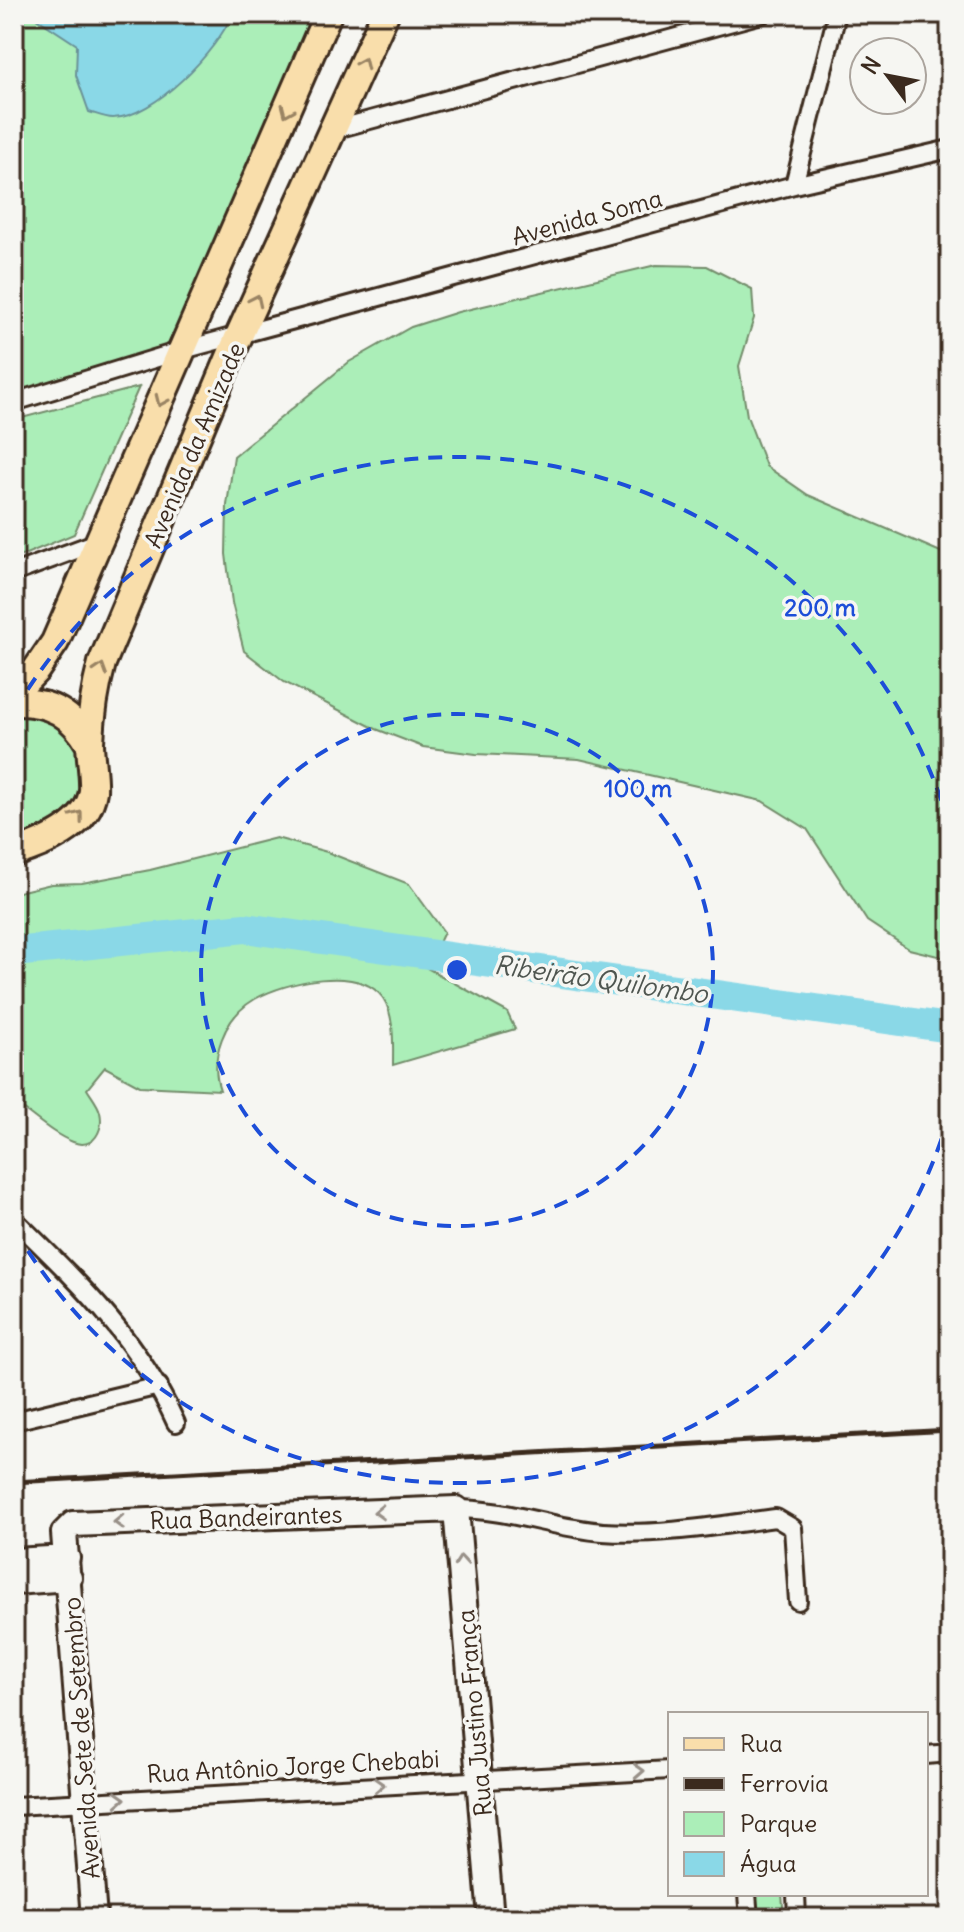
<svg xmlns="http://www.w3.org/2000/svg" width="964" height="1932" font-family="Delius,sans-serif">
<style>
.green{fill:#abeeb8;stroke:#738c6b;stroke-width:2}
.water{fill:#8ad8e7;stroke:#6a9297;stroke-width:2}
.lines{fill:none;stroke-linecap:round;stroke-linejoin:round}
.river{stroke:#8ad8e7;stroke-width:30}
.street-casing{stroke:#3b2a1e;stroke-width:22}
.secondary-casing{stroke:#3b2a1e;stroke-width:30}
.primary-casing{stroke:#3b2a1e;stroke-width:32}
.street{stroke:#f6f6f2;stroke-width:16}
.secondary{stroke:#f6f6f2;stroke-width:24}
.primary{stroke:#f9deab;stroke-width:26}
.rail{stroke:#3b2a1e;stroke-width:5}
.oneway{stroke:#9a8464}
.oneway2{stroke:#989088}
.ring{fill:none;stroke:#1d4ed8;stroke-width:4;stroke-dasharray:14 10}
.labels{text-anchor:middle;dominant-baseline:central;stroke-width:7;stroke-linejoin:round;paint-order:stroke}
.street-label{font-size:24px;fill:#3b2a1e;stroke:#f6f6f2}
.water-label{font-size:26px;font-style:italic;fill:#4f5650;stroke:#f6f6f2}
.centre{fill:#1d4ed8;stroke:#f6f6f2;stroke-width:4}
.ring-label{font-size:24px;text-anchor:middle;font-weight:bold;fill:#1d4ed8;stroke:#f6f6f2;stroke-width:7;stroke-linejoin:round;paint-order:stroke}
</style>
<rect width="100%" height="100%" fill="#f6f6f2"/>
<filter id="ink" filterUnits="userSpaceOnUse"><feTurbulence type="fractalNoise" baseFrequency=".0125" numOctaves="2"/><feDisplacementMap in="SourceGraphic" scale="16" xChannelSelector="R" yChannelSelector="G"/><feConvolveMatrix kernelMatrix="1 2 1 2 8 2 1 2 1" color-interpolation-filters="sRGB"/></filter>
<g filter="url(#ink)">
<path class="green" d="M 14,14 L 316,14 L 172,354 L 14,397 Z
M 656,265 L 707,266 L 752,289 L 754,318 L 739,366 L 747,416 L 766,466 L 808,495 L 950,556 L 950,959 L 909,949 L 867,921 L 807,829 L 762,801 L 579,759 L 476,754 L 423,747 L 376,729 L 284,682 L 244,651 L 232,603 L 226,554 L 227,505 L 234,456 L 349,362 L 411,327 L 458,312 Z
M 139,387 L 74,534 L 14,559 L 14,420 Z
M 14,714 C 79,713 111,782 62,825 C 53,833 32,835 20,839 L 14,838 Z
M 276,838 L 327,852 L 409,884 L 444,932 L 427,968 L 507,1012 L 515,1029 L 393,1065 C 393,1044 395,1016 383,998 C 359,964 285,982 255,999 C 224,1017 209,1058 220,1090 L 140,1086 L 105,1067 L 87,1089 C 91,1096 98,1104 100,1112 C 104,1130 94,1150 73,1142 C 54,1135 36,1118 19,1106 L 14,1099 L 14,893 L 51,884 L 82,883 L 150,870 Z
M 754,1894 L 782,1894 L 784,1918 L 756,1918 Z"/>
<path class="water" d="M 30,14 L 232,14 C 219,49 154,118 113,118 C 105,118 96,114 89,112 L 76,75 L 77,45 Z"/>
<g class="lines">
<path class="river" d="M 14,952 L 245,928 L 950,1028"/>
<g class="street-casing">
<path id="street" d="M 333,130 L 762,14
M 794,185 L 837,14
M 14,402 L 183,350 L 794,185 L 950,149
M 14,573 L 100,541
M 14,1219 C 79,1283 138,1338 176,1423
M 14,1421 L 159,1386
M 456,1509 C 507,1509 553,1528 603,1532 C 659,1536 721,1525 776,1518 L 793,1528 L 798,1601
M 926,1755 L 950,1753
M 14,1806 L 670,1770
M 747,1894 L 749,1918
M 796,1894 L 797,1918"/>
</g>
<g class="secondary-casing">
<path id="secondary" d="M 14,1561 L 67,1558
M 14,1582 L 69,1578
M 94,1918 L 64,1533 L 73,1524 L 456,1509 L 491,1918"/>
</g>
<g class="primary-casing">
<path id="primary" d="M 14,693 L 36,670 L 55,642 L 328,14
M 14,702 C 51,701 72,714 90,745
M 14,853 C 43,844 88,827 93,791 C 94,775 90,758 90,742 C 91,714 95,689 102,663 L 238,338 L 385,14"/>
</g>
<use href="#street" class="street"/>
<use href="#secondary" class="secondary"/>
<use href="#primary" class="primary"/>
<path class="rail" d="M 14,1482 L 950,1430"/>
</g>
<defs><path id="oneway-chevron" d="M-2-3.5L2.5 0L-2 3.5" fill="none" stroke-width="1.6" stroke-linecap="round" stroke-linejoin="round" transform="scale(2)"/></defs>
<g class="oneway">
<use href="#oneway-chevron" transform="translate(363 63) rotate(-66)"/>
<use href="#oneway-chevron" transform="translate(287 111) rotate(113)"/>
<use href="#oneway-chevron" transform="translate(256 300) rotate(-65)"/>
<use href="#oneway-chevron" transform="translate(161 401) rotate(114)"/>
<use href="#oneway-chevron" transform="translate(101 669) rotate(-72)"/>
<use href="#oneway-chevron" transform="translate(78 816) rotate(-53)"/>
</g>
<g class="oneway2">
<use href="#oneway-chevron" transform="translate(379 1512) rotate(178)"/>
<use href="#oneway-chevron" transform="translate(119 1522) rotate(178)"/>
<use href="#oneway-chevron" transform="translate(461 1561) rotate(-95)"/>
<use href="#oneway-chevron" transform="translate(639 1771) rotate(-3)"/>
<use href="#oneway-chevron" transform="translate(379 1785) rotate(-3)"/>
<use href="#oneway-chevron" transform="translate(120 1799) rotate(-3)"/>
</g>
</g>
<g class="ring">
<circle cx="457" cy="970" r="256"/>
<path d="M949 1116A513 513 0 0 1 15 1230M15 710A513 513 0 0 1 949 824"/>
</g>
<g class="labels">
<g class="street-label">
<text transform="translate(587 217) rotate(-15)">Avenida Soma</text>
<text transform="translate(194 445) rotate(-67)">Avenida da Amizade</text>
<text transform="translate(246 1517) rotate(-2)">Rua Bandeirantes</text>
<text transform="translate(474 1713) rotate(-95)">Rua Justino França</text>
<text transform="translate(81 1738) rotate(-94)">Avenida Sete de Setembro</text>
<text transform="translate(293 1766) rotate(-3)">Rua Antônio Jorge Chebabi</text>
</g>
<g class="water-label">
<text transform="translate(601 979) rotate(8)">Ribeirão Quilombo</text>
</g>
</g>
<circle cx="457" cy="970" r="12" class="centre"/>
<g class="ring-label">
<text x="820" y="616">200 m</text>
<text x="638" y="797">100 m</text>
</g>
<rect width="964" height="1932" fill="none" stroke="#f6f6f2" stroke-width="48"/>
<rect x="24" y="24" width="916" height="1884" fill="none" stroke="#3b2a1e" stroke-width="3" filter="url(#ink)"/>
<rect x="668" y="1712" width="260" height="184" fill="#f6f6f2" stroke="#aba49d" stroke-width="2"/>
<rect x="684" y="1738" width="40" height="12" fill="#f9deab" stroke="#aba49d" stroke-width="2"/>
<text x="740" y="1752" font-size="24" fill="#3b2a1e">Rua</text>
<rect x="684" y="1778" width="40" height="12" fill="#3b2a1e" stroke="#aba49d" stroke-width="2"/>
<text x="740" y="1792" font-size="24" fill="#3b2a1e">Ferrovia</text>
<rect x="684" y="1812" width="40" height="24" fill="#abeeb8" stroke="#aba49d" stroke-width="2"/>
<text x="740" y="1832" font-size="24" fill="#3b2a1e">Parque</text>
<rect x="684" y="1852" width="40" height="24" fill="#8ad8e7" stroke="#aba49d" stroke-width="2"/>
<text x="740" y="1872" font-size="24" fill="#3b2a1e">Água</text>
<g transform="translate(888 76) rotate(302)"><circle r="38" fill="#f6f6f2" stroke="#aba49d" stroke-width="2"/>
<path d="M0-6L14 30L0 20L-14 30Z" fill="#3b2a1e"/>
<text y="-12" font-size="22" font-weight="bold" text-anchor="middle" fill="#3b2a1e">N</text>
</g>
</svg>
